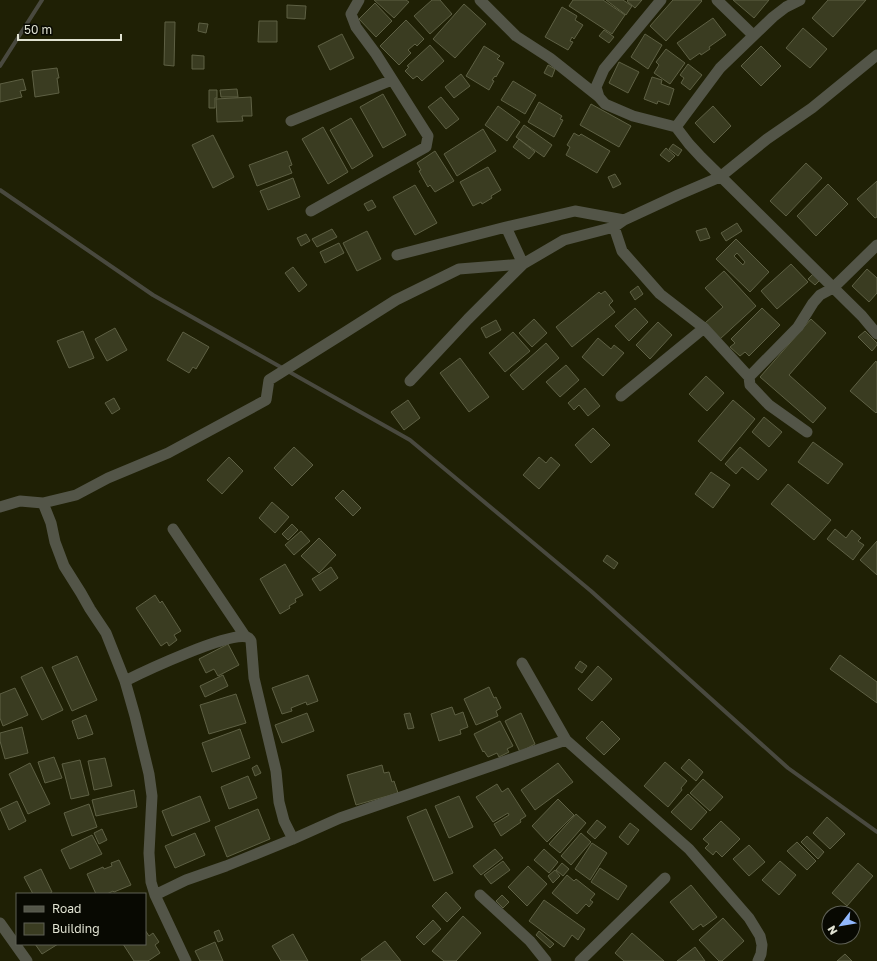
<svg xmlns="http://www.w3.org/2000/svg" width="877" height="961" font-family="'Golos Text',sans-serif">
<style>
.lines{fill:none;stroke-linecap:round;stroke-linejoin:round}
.stream{stroke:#49493f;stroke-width:4}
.building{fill:#3a3c21;stroke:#5e6044;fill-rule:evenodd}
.minor{stroke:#535548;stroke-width:11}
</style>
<rect width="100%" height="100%" fill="#1f2005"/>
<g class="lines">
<path class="stream" d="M 0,66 L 42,0
M 0,190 L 153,295 L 410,440 L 591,591 L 788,768 L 877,832"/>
</g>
<path class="building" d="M 374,0 L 406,0 L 409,2 L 394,18 Z
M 432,0 L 440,0 L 452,14 L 430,34 L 414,16 Z
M 573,0 L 603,0 L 625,15 L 612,34 L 569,6 Z
M 606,0 L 623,0 L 632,6 L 626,15 Z
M 628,0 L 642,0 L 635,8 L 627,1 Z
M 673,0 L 701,0 L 702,1 L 666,41 L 650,26 Z
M 733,0 L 769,0 L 754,18 Z
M 828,0 L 866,0 L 833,37 L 812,18 Z
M 375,3 L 392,21 L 376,37 L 359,19 Z
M 464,4 L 486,24 L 455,58 L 433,39 Z
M 287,5 L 306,6 L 305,19 L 287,18 Z
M 562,7 L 577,16 L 575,20 L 583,25 L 574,39 L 572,37 L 570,41 L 573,42 L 568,50 L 545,37 Z
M 713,18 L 726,35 L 709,47 L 710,49 L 701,55 L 700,53 L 690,60 L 677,43 Z
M 406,20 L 424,39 L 417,46 L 415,44 L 408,50 L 411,53 L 399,65 L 380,46 Z
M 259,21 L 277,21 L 277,42 L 258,42 Z
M 165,22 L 175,22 L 174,66 L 164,65 Z
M 199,23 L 208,24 L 206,33 L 198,31 Z
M 803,28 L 827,49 L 810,68 L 786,48 Z
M 604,30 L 614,37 L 609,43 L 599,36 Z
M 342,34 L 354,58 L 330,70 L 318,46 Z
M 645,34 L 662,45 L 648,69 L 631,57 Z
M 430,45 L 444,61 L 422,81 L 417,76 L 413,79 L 405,71 L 409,67 L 407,66 Z
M 484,46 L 500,56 L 497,59 L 504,63 L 496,77 L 495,76 L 492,80 L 494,81 L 489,90 L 466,76 Z
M 761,46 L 781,66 L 761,86 L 741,66 Z
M 666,49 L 685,63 L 670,84 L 654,73 L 659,65 L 656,62 Z
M 192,55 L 204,56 L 204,69 L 192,69 Z
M 619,62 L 639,72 L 628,93 L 609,83 Z
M 688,64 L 702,75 L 690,90 L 681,83 L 684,78 L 680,75 Z
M 548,65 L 555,69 L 552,77 L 544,73 Z
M 57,68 L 59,78 L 57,78 L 59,93 L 35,97 L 32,71 Z
M 461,74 L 470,86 L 454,98 L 445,87 Z
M 652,77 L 662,80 L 661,84 L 674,89 L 669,105 L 658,101 L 657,104 L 644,99 Z
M 23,79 L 26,90 L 20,91 L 22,97 L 0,102 L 0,84 Z
M 513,81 L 536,95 L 525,114 L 501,100 Z
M 237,89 L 238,97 L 221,97 L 220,90 Z
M 209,90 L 217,90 L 217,98 L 215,98 L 215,108 L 209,108 Z
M 383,94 L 406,135 L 383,148 L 360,107 Z
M 251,97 L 252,116 L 242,116 L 243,121 L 217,122 L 216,99 Z
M 441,97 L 459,119 L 446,129 L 428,107 Z
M 539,102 L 562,116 L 560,119 L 563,120 L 554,137 L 528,122 Z
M 591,104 L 631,126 L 619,147 L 580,125 Z
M 498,106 L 520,122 L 507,141 L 485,125 Z
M 713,106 L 731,126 L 714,143 L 695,123 Z
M 351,118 L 373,156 L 352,169 L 330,130 Z
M 524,125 L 552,145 L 544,157 L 516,137 Z
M 323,127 L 348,172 L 328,184 L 302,139 Z
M 483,129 L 496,151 L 457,176 L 444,154 Z
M 574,133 L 579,136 L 581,134 L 610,151 L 597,173 L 566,155 L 570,147 L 567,145 Z
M 213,135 L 234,177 L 213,188 L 192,145 Z
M 519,139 L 535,152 L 529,159 L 513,147 Z
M 673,144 L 682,150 L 678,156 L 669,149 Z
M 666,148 L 675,156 L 669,162 L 660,155 Z
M 287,151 L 292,165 L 289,166 L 292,173 L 257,186 L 249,165 Z
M 435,151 L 454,181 L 435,192 L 430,185 L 428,187 L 419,171 L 421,170 L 417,163 Z
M 806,163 L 822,178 L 786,216 L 770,201 Z
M 488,167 L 501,190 L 491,196 L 492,198 L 482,204 L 481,202 L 473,206 L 460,182 Z
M 615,174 L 621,184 L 613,188 L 608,177 Z
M 293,178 L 300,197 L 268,210 L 260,191 Z
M 877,181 L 877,217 L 875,218 L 857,199 Z
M 828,184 L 848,204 L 816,236 L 797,216 Z
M 415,185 L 437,223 L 415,235 L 393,197 Z
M 372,200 L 376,207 L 368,211 L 364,204 Z
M 737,223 L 742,231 L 726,241 L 721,233 Z
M 706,228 L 710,238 L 700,241 L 696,231 Z
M 332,229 L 337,237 L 317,247 L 312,239 Z
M 367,231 L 381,259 L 357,271 L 343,243 Z
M 306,234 L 310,241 L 301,246 L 297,238 Z
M 736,239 L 769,272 L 750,292 L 716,259 ZM 737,253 L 745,262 L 743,265 L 734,256 Z
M 339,243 L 344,253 L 325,263 L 320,252 Z
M 791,264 L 808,282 L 777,309 L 761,291 Z
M 293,267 L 307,285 L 299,292 L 285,273 Z
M 867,269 L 877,278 L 877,293 L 869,302 L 852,286 Z
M 724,271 L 756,306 L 720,339 L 705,323 L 723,307 L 705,288 Z
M 814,273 L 821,279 L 815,285 L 808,279 Z
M 638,286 L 643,294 L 635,300 L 630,292 Z
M 605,291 L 613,301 L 609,305 L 615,312 L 572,347 L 556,327 L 599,292 L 601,294 Z
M 635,308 L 648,322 L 629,341 L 615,326 Z
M 762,308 L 780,325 L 749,356 L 745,352 L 740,356 L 730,347 L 735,343 L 731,339 Z
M 534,319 L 547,333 L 532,347 L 519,333 Z
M 811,319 L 826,333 L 789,375 L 826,408 L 813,423 L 760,377 Z
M 496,320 L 501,330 L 486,338 L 481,328 Z
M 658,322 L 672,335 L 650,359 L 636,345 Z
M 115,328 L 127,350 L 107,361 L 95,339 Z
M 83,331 L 94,358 L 69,368 L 57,341 Z
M 865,331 L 877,343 L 877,345 L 872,351 L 858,337 Z
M 183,332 L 209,347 L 196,369 L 193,367 L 189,373 L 167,360 Z
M 513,332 L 530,351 L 505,372 L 489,353 Z
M 598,338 L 611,349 L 614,345 L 624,353 L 603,376 L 582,357 Z
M 546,343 L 559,358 L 523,390 L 510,375 Z
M 460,358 L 489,397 L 469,412 L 440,373 Z
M 876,361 L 877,363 L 877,412 L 876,413 L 850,391 Z
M 566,365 L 579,380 L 560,397 L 546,382 Z
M 706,376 L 724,393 L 707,411 L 689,394 Z
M 585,388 L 600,406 L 588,416 L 579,405 L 574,410 L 568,403 Z
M 114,398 L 120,409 L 112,414 L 105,403 Z
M 408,400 L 420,418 L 404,430 L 391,412 Z
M 733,400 L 755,419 L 721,461 L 698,441 Z
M 764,417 L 782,432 L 769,447 L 752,432 Z
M 593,428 L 610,445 L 591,463 L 575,445 Z
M 813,442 L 843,464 L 828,484 L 798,462 Z
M 294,447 L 313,465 L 292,486 L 274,468 Z
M 740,447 L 767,470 L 758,480 L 742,467 L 736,474 L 725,464 Z
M 229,457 L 243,471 L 222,494 L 207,480 Z
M 539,457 L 546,463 L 551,457 L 560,465 L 539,489 L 523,475 Z
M 711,472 L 730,485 L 713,508 L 695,494 Z
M 788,484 L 831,520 L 814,540 L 771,504 Z
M 343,490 L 361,508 L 353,516 L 335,498 Z
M 272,502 L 289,517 L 275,533 L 259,518 Z
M 292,524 L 298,530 L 288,540 L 282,534 Z
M 835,529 L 846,538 L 852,530 L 861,538 L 858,541 L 864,545 L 853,560 L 827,539 Z
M 301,531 L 310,541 L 294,555 L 285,545 Z
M 319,538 L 336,555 L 319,573 L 301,556 Z
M 877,541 L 877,575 L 860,560 Z
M 607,555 L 618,563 L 614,569 L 603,561 Z
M 285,564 L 303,595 L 295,599 L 296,602 L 289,606 L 290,608 L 280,614 L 260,579 Z
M 331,567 L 338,578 L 320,591 L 312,579 Z
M 155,595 L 160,603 L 162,601 L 181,631 L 174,635 L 177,640 L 169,646 L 167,642 L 161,646 L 136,608 Z
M 228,644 L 239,665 L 218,676 L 214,669 L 206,673 L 199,659 Z
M 840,655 L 877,682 L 877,703 L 830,669 Z
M 77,656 L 97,700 L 72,711 L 52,667 Z
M 580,661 L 587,666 L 582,673 L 575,668 Z
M 598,666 L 612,679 L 592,701 L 578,689 Z
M 42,667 L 63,710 L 42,720 L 21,677 Z
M 223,675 L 228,686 L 205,697 L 200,686 Z
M 308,675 L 318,701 L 307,705 L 306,702 L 291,708 L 292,711 L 282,714 L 272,688 Z
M 489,687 L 494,698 L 496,697 L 501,708 L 496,711 L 498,716 L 476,725 L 464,699 Z
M 15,688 L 28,715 L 3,726 L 0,718 L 0,694 Z
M 236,694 L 246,723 L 209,734 L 200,705 Z
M 452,707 L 455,715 L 463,712 L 468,727 L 460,730 L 461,734 L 439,741 L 431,714 Z
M 307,713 L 314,731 L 282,743 L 275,725 Z
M 410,713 L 414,728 L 408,729 L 404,714 Z
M 521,713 L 535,744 L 520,752 L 505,721 Z
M 86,715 L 93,734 L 78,739 L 72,721 Z
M 500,721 L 513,746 L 507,749 L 509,752 L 499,757 L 497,753 L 488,757 L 484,751 L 483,752 L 474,734 Z
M 602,721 L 620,739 L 604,755 L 586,738 Z
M 22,727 L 28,753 L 5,759 L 0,741 L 0,733 Z
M 240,729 L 250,758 L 212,772 L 202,743 Z
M 54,757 L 62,778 L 45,783 L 38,762 Z
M 105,758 L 112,786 L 94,790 L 88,761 Z
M 689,759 L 703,772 L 696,781 L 681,768 Z
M 80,760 L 89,795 L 71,799 L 62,764 Z
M 665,762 L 687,781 L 681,788 L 682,790 L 668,807 L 644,786 Z
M 30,763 L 50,804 L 28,814 L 9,774 Z
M 558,763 L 573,782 L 535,810 L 521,790 Z
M 257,765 L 261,773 L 255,776 L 252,768 Z
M 382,765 L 384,773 L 389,772 L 392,782 L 394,781 L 398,793 L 356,805 L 347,775 Z
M 248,776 L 257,798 L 229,809 L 221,787 Z
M 703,779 L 723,797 L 710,811 L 690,793 Z
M 497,784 L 502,792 L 508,788 L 526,816 L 520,820 L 521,822 L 501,836 L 494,824 L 509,815 L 508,813 L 493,822 L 476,797 Z
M 134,790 L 137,807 L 96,816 L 92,800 Z
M 688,794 L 707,812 L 691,830 L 671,812 Z
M 200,796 L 210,821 L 172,836 L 162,811 Z
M 459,796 L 473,827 L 449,838 L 435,806 Z
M 558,799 L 574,815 L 547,842 L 532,826 Z
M 17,801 L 26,821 L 9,830 L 0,809 Z
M 89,804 L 97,827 L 72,836 L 64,813 Z
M 258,809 L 270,839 L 227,857 L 215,827 Z
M 426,809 L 453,873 L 434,881 L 407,817 Z
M 576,814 L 586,823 L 560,853 L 549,844 Z
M 827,817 L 845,834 L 830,849 L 813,833 Z
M 597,820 L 606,827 L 595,839 L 587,832 Z
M 721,821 L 740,839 L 722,857 L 716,851 L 713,855 L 705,848 L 709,844 L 703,839 Z
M 630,823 L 639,830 L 628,845 L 619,837 Z
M 102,829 L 107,840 L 99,844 L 94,833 Z
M 195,833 L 205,855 L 175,868 L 165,846 Z
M 581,833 L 591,842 L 571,865 L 561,856 Z
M 92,835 L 102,854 L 70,869 L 61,850 Z
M 807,836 L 824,852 L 818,859 L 801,842 Z
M 797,842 L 816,861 L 807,870 L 787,851 Z
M 592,843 L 607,853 L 590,880 L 575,869 Z
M 749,845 L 765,862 L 749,876 L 733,859 Z
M 495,849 L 503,858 L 481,875 L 473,866 Z
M 544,849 L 558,862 L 549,873 L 534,860 Z
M 119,860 L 131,885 L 114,892 L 113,891 L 107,894 L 96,894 L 87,874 L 103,867 L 104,869 L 112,866 L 111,863 Z
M 503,861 L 510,870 L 491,884 L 484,875 Z
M 780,861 L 796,875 L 779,895 L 762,880 Z
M 562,863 L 569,869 L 563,876 L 556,870 Z
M 858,863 L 873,876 L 847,906 L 832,893 Z
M 528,866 L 547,884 L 527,906 L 508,887 Z
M 600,868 L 627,886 L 618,900 L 591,882 Z
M 41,869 L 52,892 L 49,894 L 33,894 L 24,877 Z
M 555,870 L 560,876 L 553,883 L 548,876 Z
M 567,875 L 574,881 L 576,879 L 595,894 L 590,900 L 593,902 L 589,907 L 586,904 L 577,914 L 552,893 Z
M 691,885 L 717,917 L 703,927 L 701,924 L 693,930 L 670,902 Z
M 446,892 L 461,908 L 447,922 L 432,906 Z
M 502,895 L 509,902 L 503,908 L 496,901 Z
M 544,900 L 585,929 L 578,940 L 572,935 L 564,947 L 529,921 Z
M 463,916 L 481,933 L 456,961 L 444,961 L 432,951 Z
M 723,918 L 744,941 L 722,961 L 719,961 L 699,940 Z
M 433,920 L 441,929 L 424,945 L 416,937 Z
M 145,930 L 149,936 L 153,933 L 159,942 L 155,945 L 160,953 L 148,961 L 134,961 L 123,944 L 145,944 Z
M 219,930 L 223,940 L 218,942 L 214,932 Z
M 539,931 L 554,944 L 550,948 L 536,935 Z
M 632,933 L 664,961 L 624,961 L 615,953 Z
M 293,934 L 308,961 L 281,961 L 272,946 Z
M 385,941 L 401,961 L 362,961 L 361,959 Z
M 215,942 L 223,961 L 200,961 L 195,951 Z
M 35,944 L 58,944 L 42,954 Z
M 695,947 L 705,961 L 677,961 Z
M 845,954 L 852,961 L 837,961 Z"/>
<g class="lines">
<path class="minor" d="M 480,0 L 516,36 L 550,58 L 599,97
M 661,0 L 604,69 L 596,87 L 599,97 L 605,104 L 633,116 L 676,127 L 689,144 L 701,157 L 862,316 L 877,334
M 717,0 L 753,35
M 291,121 L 392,80
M 676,127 L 720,68 L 773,17 L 786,7 L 800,0
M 311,211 L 426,147 L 428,136 L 376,54 L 356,27 L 351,14 L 359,0
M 614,227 L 622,251 L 660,294 L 704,328 L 749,377
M 397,255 L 506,227 L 575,211 L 624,220
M 410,381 L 468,319 L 523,264 L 564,240 L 614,227 L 624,220 L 678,195 L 720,177 L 767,139 L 812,108 L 877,55
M 621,396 L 704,328
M 807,432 L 769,405 L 750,385 L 749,377 L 798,327 L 813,303 L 820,295 L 833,288 L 877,245
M 43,503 L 51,523 L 55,542 L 64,566 L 81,593 L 90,609 L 106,633 L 125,681 L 135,716 L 149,774 L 152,796 L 149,853 L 151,882 L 155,895 L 186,961
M 0,507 L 20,501 L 43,503 L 76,495 L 108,478 L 168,453 L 266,400 L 269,380 L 344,333 L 396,300 L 459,269 L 523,264 L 506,227
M 173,529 L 245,636
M 522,663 L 566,740 L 689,849 L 749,918 L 760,936 L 762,945 L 761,954 L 758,961
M 125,681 C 145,671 228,632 247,637 C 250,638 249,638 251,641 L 254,678 L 276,771 L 279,802 L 284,821 L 293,839
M 155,895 L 186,880 L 226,866 L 293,839 L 340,818 L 566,740
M 480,895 L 530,941 L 546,961
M 0,923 L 27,961
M 580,961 L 665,878"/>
</g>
<rect x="16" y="893" width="130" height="52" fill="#080902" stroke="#5e6055"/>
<rect x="24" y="906" width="20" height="6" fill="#535548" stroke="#5e6055"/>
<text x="52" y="913" font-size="12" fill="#e0e2d2">Road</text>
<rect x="24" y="923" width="20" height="12" fill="#3a3c21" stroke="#5e6055"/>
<text x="52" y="933" font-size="12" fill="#e0e2d2">Building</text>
<g transform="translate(841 925) rotate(239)"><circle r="19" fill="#080902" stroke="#5e6055"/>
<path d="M0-3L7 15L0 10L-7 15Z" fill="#91b8fd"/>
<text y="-6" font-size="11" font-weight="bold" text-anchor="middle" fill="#e0e2d2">N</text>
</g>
<path d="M18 34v6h103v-6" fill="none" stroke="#e0e2d2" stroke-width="2"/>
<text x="24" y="34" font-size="12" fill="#e0e2d2" stroke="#080902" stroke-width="3" paint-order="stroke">50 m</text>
</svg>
